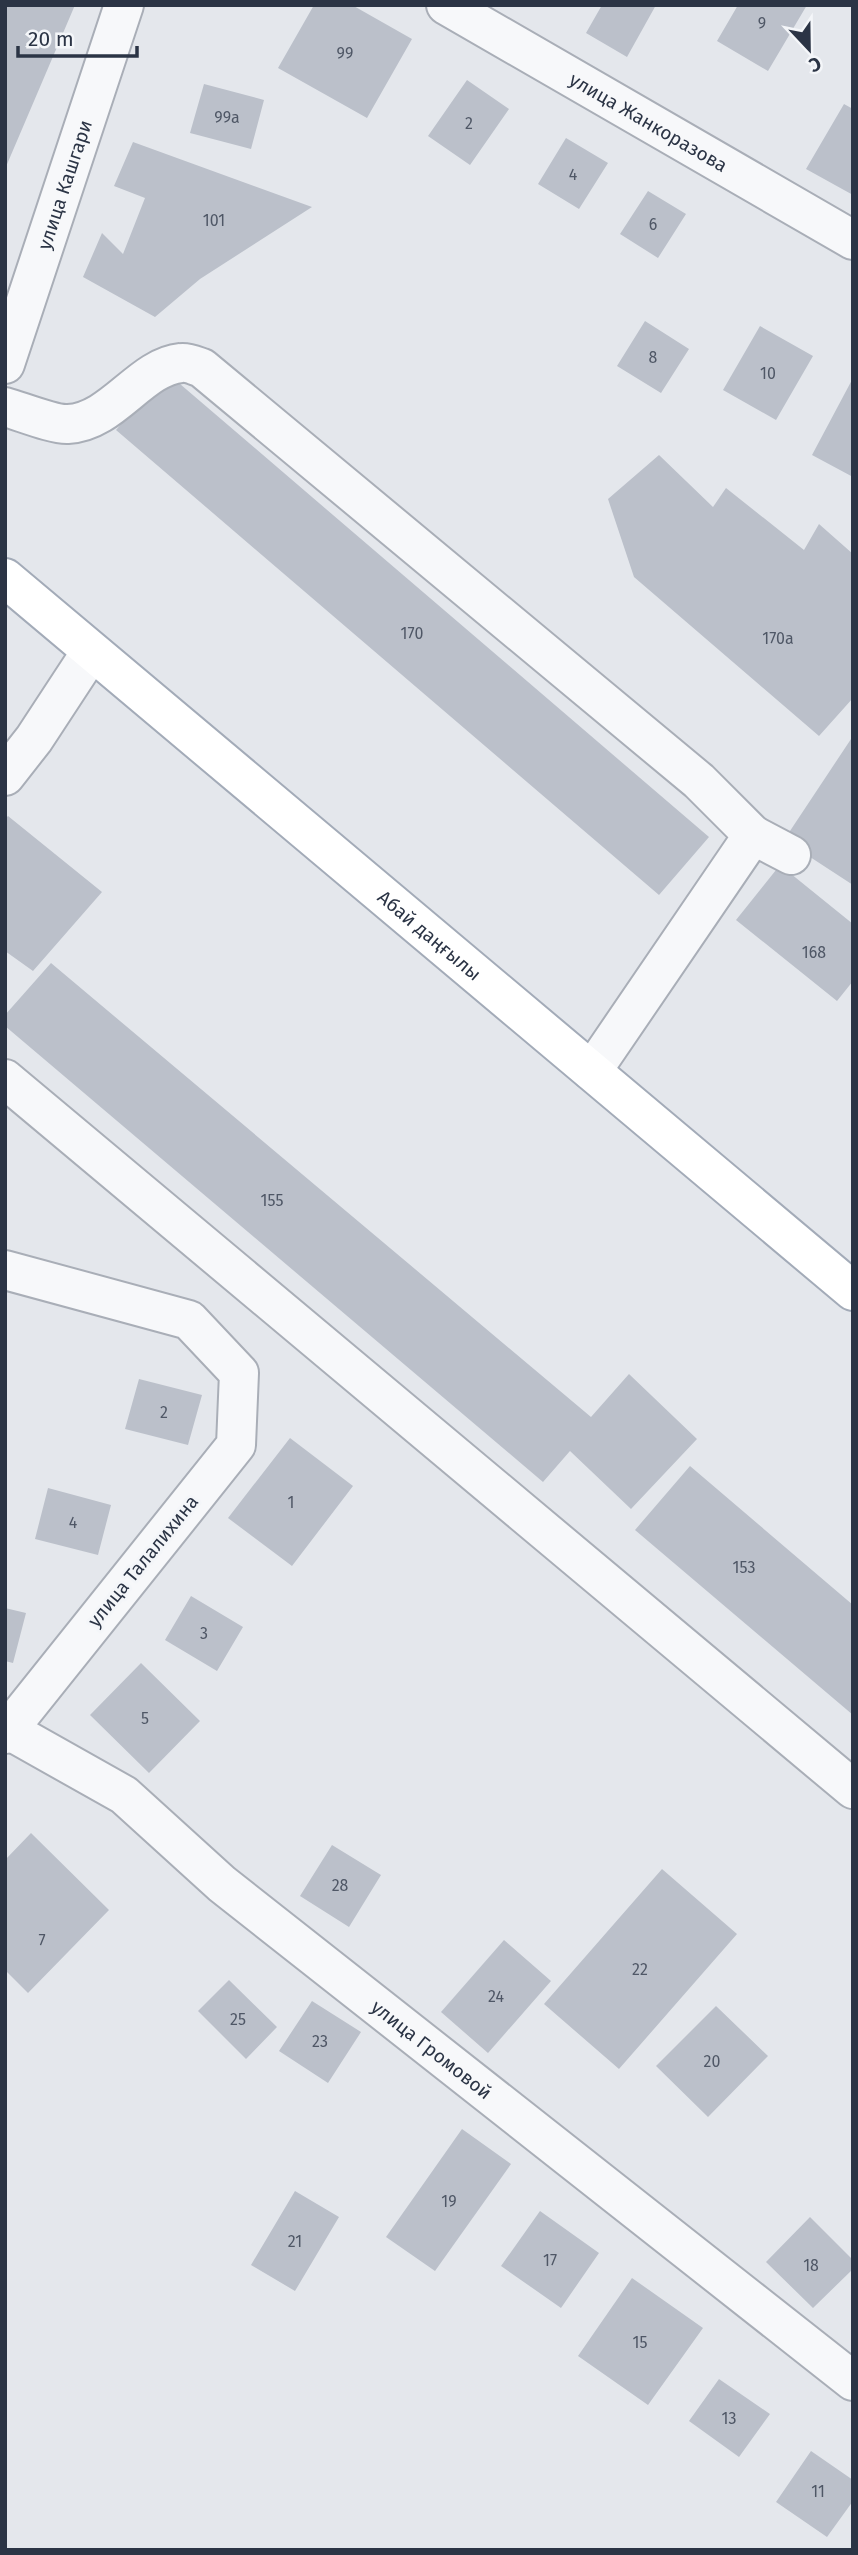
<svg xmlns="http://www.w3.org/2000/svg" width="858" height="2555" font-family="'Fira Sans',sans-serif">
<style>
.building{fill:#bbc0ca}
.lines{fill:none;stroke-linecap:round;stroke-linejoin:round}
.minor-casing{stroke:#a9aeb7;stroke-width:42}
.major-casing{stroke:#a3abb8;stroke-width:42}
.minor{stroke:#f7f8fa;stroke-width:38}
.major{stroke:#fff;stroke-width:38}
.labels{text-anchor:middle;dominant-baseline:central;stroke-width:6;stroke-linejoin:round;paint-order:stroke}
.number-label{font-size:16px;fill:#4f5766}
.street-label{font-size:19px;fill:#2b3445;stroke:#f4f6f9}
</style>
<rect width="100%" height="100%" fill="#e4e7ec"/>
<path class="building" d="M 5,5 L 75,5 L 5,169 Z
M 314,5 L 352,5 L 412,39 L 367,118 L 278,68 Z
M 602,5 L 656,5 L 627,57 L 586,33 Z
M 738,5 L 807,5 L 768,71 L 717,41 Z
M 467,80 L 509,109 L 470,165 L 428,136 Z
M 204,84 L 264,100 L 251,149 L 190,133 Z
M 844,104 L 853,109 L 853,195 L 806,169 Z
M 566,138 L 608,163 L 579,209 L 538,184 Z
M 133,142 L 312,207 L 200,279 L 155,317 L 83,277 L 102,233 L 123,254 L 145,198 L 114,186 Z
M 648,191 L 686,214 L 658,258 L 620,234 Z
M 645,321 L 689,349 L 661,393 L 617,366 Z
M 760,326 L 813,356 L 776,420 L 723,390 Z
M 166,372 L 709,837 L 659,895 L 116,430 Z
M 853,378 L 853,477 L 812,455 Z
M 659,455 L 713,507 L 726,488 L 804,550 L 819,524 L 853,554 L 853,698 L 819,736 L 634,577 L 608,499 Z
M 853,736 L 853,885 L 784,840 Z
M 8,816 L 102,892 L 33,971 L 5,951 L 5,819 Z
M 780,865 L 853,924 L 853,981 L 837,1001 L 736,920 Z
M 51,963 L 591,1417 L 629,1374 L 697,1439 L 631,1509 L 570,1451 L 543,1482 L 5,1026 L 5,1015 Z
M 139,1379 L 202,1395 L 188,1445 L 125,1429 Z
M 290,1438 L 353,1486 L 292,1566 L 228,1518 Z
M 690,1466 L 853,1605 L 853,1715 L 635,1530 Z
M 48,1488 L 111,1505 L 98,1555 L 35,1539 Z
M 191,1596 L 243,1627 L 217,1671 L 165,1640 Z
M 5,1608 L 26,1613 L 13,1663 L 5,1661 Z
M 141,1663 L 200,1721 L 149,1773 L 90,1715 Z
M 31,1833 L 109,1910 L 28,1993 L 5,1970 L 5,1860 Z
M 332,1845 L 381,1875 L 349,1927 L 300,1896 Z
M 662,1869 L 737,1934 L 619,2069 L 544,2004 Z
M 504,1940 L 551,1981 L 488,2053 L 441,2012 Z
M 229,1980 L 277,2027 L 246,2059 L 198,2011 Z
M 312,2001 L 361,2032 L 328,2083 L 279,2051 Z
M 716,2006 L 768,2056 L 708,2117 L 656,2066 Z
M 462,2129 L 511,2164 L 435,2271 L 386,2237 Z
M 295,2191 L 339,2217 L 295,2291 L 251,2265 Z
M 540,2211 L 599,2253 L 561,2308 L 501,2266 Z
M 810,2217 L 853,2260 L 853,2269 L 813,2308 L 766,2262 Z
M 632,2278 L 703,2328 L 648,2405 L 578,2356 Z
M 719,2379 L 770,2414 L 739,2457 L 689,2421 Z
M 811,2451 L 853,2480 L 853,2501 L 827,2537 L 776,2502 Z"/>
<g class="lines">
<g class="minor-casing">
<g id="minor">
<path id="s1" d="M 446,5 L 853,240"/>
<path id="s2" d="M 5,364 L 124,5"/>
<path d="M 5,407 C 20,411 54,425 68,424 C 113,422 140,367 181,363 C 188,362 196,366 202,368 L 699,781 L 753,835 L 592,1071"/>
<path d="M 5,776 L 34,739 L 91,652"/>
<path d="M 753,835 L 791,855"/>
<path d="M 5,1079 L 853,1789"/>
<path d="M 5,1270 L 189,1320 L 239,1373 L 236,1445 L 5,1734"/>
<path id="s3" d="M 5,1728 L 124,1795 L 222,1884 L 853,2381"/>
</g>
</g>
<g class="major-casing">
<g id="major">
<path id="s4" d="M 5,578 L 853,1291"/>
</g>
</g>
<use href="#minor" class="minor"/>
<use href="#major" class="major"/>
</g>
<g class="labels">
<g class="number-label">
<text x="762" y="23">9</text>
<text x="345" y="53">99</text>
<text x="227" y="117">99а</text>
<text x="469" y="123">2</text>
<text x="573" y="174">4</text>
<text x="214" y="220">101</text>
<text x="653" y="224">6</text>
<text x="653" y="357">8</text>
<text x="768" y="373">10</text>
<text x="412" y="633">170</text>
<text x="778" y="638">170а</text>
<text x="814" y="952">168</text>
<text x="272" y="1200">155</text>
<text x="164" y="1412">2</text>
<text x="291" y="1502">1</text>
<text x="73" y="1522">4</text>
<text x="744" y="1567">153</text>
<text x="204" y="1633">3</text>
<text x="145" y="1718">5</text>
<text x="340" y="1885">28</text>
<text x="42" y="1940">7</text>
<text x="640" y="1969">22</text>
<text x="496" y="1996">24</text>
<text x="238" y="2019">25</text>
<text x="320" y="2041">23</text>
<text x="712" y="2061">20</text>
<text x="449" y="2201">19</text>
<text x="295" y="2241">21</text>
<text x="550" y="2260">17</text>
<text x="811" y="2265">18</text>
<text x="640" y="2342">15</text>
<text x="729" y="2418">13</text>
<text x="818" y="2491">11</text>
</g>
<g class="street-label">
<text stroke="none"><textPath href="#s1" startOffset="234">улица Жанкоразова</textPath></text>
<text stroke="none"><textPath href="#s2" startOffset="189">улица Кашгари</textPath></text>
<text stroke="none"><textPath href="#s4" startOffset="555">Абай даңғылы</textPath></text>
<text transform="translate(143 1561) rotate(-51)">улица Талалихина</text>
<text stroke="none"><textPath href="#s3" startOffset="536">улица Громовой</textPath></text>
</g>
</g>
<rect width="858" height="2555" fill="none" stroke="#2b3445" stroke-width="14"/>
<g transform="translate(809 49) rotate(158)" stroke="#f4f6f9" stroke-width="5" paint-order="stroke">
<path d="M0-5L12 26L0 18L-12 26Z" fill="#2b3445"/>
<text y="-10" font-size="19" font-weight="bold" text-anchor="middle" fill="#2b3445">С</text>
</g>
<path d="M18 46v10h119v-10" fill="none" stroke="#2b3445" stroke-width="3.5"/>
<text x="28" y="46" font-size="21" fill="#2b3445" stroke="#f4f6f9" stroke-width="5" paint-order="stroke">20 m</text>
</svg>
